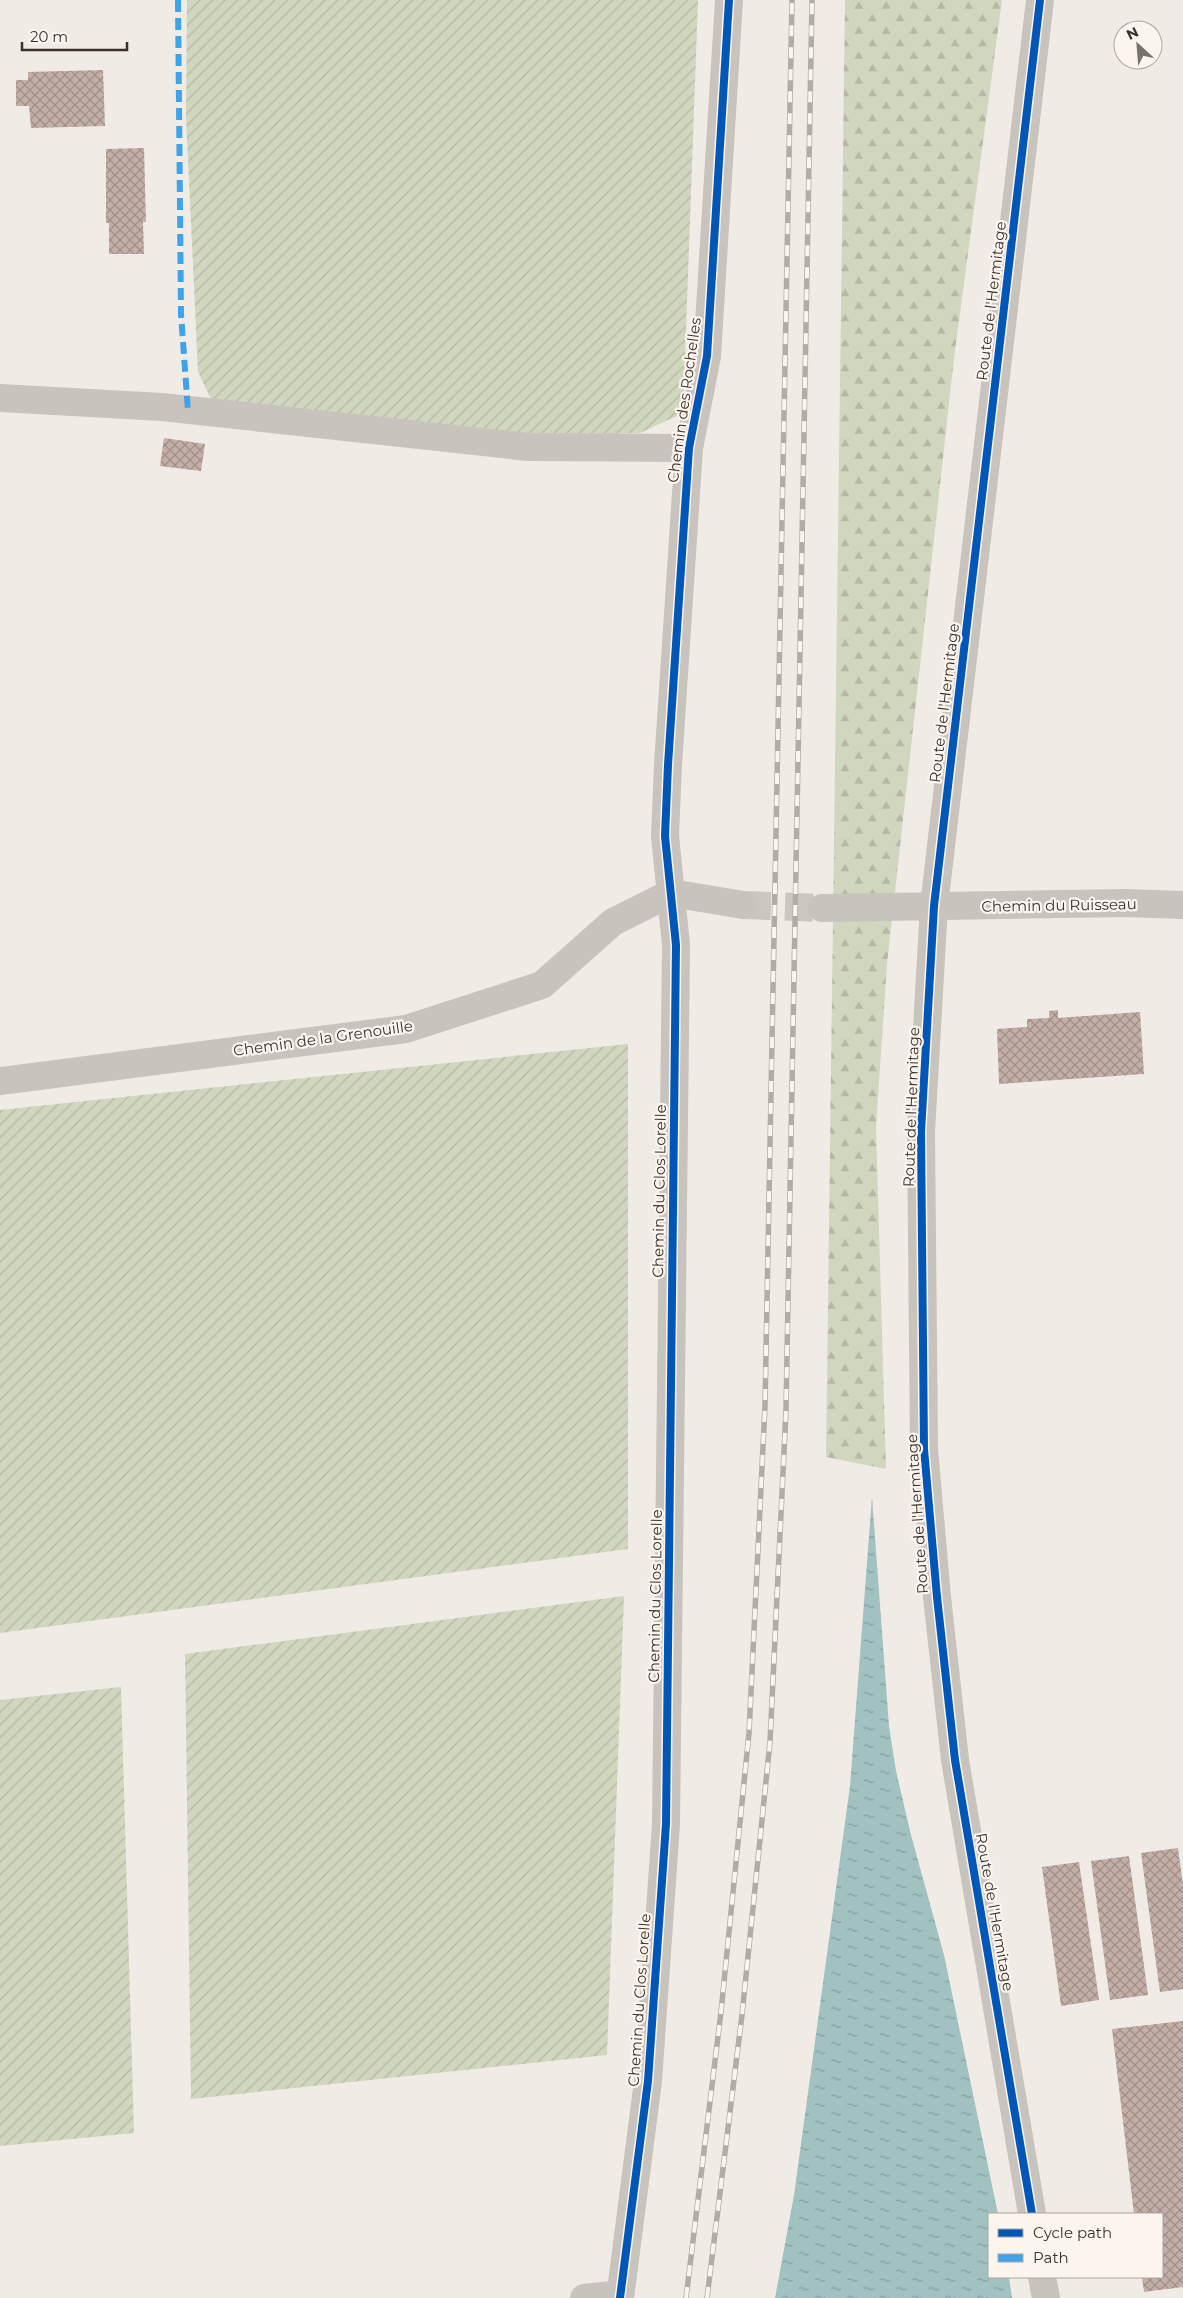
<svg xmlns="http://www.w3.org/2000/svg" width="1183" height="2298" font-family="Montserrat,sans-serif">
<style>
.forest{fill:url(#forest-firs)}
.garden{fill:url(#garden-furrows)}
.water{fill:url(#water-ripples)}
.building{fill:url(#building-cross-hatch)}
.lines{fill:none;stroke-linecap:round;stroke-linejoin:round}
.minor-tunnel{stroke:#ccc6c0;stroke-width:28;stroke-dasharray:28 14;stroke-linecap:butt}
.minor{stroke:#c9c3be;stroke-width:28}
.rail-casing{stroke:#b1aca8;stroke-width:5.5}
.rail{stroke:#fbf5ee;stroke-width:4;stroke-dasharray:11;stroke-linecap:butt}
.quiet{stroke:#3fa3eb;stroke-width:6;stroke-dasharray:12 6;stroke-linecap:butt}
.cycleway-casing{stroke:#fbf5ee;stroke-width:11}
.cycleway{stroke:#0057b8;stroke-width:8}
.labels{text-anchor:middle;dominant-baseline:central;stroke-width:4.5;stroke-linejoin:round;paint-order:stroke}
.street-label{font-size:15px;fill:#3b302b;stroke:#fbf5ee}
</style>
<defs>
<pattern id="forest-firs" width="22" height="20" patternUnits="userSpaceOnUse" patternTransform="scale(1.25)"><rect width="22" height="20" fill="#d1d6bf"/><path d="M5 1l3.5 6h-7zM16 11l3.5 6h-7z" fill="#b4b8a4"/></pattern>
<pattern id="garden-furrows" width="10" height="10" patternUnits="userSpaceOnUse" patternTransform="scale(1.25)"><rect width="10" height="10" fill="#d1d6bf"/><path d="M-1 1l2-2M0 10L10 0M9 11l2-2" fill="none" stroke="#b4b8a4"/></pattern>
<pattern id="water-ripples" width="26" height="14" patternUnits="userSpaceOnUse" patternTransform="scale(1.25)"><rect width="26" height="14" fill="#a1c2c1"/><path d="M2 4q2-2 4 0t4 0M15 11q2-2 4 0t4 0" fill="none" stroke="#849e9d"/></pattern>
<pattern id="building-cross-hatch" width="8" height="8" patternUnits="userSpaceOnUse" patternTransform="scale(1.25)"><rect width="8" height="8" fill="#c3afa7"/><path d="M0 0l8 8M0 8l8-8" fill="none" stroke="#a08f88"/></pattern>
</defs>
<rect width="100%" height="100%" fill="#f0ebe5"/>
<path class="forest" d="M 845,0 L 1002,0 L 954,358 L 887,964 L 876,1127 L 886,1469 L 826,1457 Z"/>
<path class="garden" d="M 187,0 L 698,0 L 683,413 L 640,433 L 527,437 L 211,399 L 198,372 L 186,117 Z
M 628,1044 L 628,1549 L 0,1633 L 0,1110 Z
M 624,1596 L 607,2055 L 191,2099 L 185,1654 Z
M 121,1687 L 134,2133 L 0,2146 L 0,1700 Z"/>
<path class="water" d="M 872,1497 L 889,1726 L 896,1771 L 911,1835 L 944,1955 L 998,2214 L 989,2214 L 989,2277 L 1009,2277 L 1012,2298 L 775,2298 L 794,2195 L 850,1786 Z"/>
<path class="building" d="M 103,70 L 105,126 L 31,128 L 29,106 L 16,106 L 16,80 L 28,80 L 28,72 Z
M 144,148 L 146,222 L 143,222 L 144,254 L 109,254 L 109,223 L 106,223 L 106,149 Z
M 164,438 L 205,444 L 201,471 L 160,466 Z
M 1058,1010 L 1058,1018 L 1140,1012 L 1144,1074 L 999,1084 L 997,1029 L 1027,1027 L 1027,1019 L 1049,1018 L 1049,1011 Z
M 1178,1848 L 1183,1885 L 1183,1989 L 1160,1992 L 1141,1853 Z
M 1129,1856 L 1148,1995 L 1110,2000 L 1091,1861 Z
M 1079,1862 L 1099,2000 L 1061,2006 L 1042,1867 Z
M 1183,2021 L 1183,2287 L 1144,2292 L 1142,2277 L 1162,2277 L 1162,2214 L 1134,2214 L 1112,2029 Z"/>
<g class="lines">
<path class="minor-tunnel" d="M 743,905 L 822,908"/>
<path class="minor" d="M 0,398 L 162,407 L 528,447 L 689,448
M 671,893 L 743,905
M 822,908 L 1126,903 L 1183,905
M 0,1081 L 406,1029 L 542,985 L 613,922 L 671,893
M 1032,2214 L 955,1760 L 937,1597 L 924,1449 L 921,1132 L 934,906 L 1040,0
M 1042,2277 L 1046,2298
M 584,2298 L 620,2294
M 620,2298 L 648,2081 L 666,1824 L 676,945 L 665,836 L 668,765 L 689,448 L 707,356 L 729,0"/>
<g class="rail-casing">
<path id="rail" d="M 686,2298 L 721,2012 L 749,1733 L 765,1406 L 792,0
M 707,2298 L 742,2015 L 770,1742 L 786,1410 L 812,0"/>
</g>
<use href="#rail" class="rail"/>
<path class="quiet" d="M 178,0 L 181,314 L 188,411"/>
<g class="cycleway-casing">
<path id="cycleway" d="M 1032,2214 L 955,1760 L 937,1597 L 924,1449 L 921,1132 L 934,906 L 1040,0
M 620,2298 L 648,2081 L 666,1824 L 676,945 L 665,836 L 668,765 L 689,448 L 707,356 L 729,0"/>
</g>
<use href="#cycleway" class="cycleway"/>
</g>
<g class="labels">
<g class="street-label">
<text transform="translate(991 301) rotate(-83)">Route de l'Hermitage</text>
<text transform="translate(684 400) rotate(-82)">Chemin des Rochelles</text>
<text transform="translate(944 703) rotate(-83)">Route de l'Hermitage</text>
<text transform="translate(1059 905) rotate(-1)">Chemin du Ruisseau</text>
<text transform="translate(323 1038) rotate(-8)">Chemin de la Grenouille</text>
<text transform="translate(911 1107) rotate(-88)">Route de l'Hermitage</text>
<text transform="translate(659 1191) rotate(-89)">Chemin du Clos Lorelle</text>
<text transform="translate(917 1514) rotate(-94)">Route de l'Hermitage</text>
<text transform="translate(655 1596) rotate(-89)">Chemin du Clos Lorelle</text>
<text transform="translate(995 1912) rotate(80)">Route de l'Hermitage</text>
<text transform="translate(639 2000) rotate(-86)">Chemin du Clos Lorelle</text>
</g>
</g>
<rect x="988" y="2213" width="175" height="65" fill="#fbf5ee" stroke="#aea6a0"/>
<rect x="998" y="2229" width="25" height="8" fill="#0057b8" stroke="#aea6a0"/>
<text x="1033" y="2238" font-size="15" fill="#3b302b">Cycle path</text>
<rect x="998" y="2254" width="25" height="8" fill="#3fa3eb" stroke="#aea6a0"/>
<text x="1033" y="2263" font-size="15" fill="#3b302b">Path</text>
<g transform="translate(1138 45) rotate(334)"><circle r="24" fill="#fbf5ee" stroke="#aea6a0"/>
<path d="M0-4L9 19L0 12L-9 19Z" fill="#7a716c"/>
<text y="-8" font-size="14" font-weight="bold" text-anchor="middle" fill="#3b302b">N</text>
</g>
<path d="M22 42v8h105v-8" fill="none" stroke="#3b302b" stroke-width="2.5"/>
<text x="30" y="42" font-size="15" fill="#3b302b" stroke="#fbf5ee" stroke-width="4" paint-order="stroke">20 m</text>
</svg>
